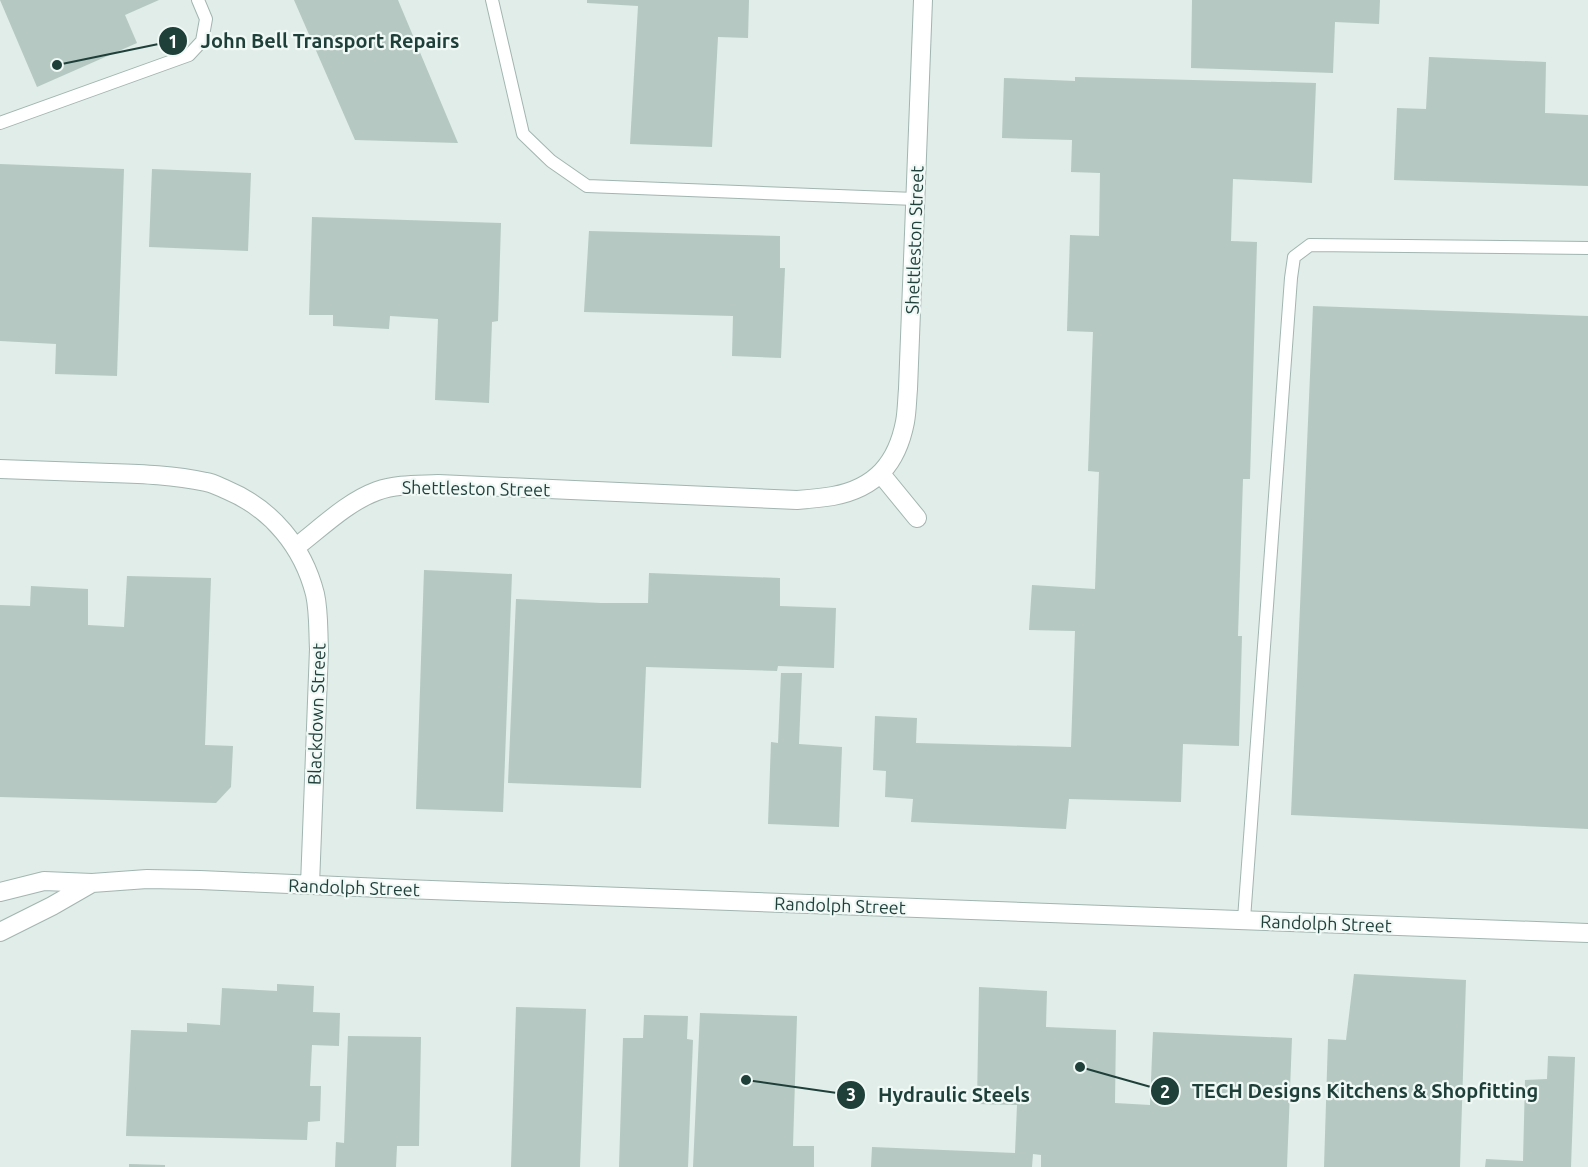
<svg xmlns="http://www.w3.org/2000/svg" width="1588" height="1167" font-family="Ubuntu,sans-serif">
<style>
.building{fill:#b5c8c2}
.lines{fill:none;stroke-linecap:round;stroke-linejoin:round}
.service-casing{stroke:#a2b5b0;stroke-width:14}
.minor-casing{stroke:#a2b5b0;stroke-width:20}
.service{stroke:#fff;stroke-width:12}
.minor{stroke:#fff;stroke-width:18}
.labels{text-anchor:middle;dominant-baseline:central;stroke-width:4.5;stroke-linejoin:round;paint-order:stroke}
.street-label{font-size:18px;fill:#1f3f39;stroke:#f1f9f6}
.leader{fill:none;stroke:#1f3f39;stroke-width:2}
.callout-dot{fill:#1f3f39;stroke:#f1f9f6;stroke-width:2}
.mark-label{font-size:18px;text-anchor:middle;font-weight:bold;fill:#fff}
.callout-label{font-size:20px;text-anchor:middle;font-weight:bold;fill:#1f3f39;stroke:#f1f9f6;stroke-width:4.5;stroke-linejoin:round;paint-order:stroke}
</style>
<rect width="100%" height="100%" fill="#e0ede8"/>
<path class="building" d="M 0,0 L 159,0 L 125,15 L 137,43 L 37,87 Z
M 294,0 L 398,0 L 458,143 L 355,140 Z
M 587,0 L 749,0 L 748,38 L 718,37 L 712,147 L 630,144 L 638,6 L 587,3 Z
M 1192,0 L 1380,0 L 1379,24 L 1335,22 L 1333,73 L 1191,68 Z
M 1429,57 L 1546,62 L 1545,113 L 1588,115 L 1588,186 L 1394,180 L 1397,108 L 1426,109 Z
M 1075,77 L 1316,83 L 1312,183 L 1233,179 L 1231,241 L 1257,242 L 1250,479 L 1243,479 L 1238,636 L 1242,636 L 1239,746 L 1183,744 L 1181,802 L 1069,799 L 1066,829 L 911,822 L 913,799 L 885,797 L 886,771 L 873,770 L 875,716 L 917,718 L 916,743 L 1071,747 L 1075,631 L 1029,630 L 1032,585 L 1095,589 L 1099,472 L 1088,471 L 1093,332 L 1067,331 L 1070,235 L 1099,236 L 1100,173 L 1071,172 L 1072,140 L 1002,138 L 1004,78 L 1075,81 Z
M 0,164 L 124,169 L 117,376 L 55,374 L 56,344 L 0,341 Z
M 152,169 L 251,173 L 248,251 L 149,247 Z
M 312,217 L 501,223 L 498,321 L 492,322 L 489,403 L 435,400 L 438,319 L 390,316 L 389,329 L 333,326 L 333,315 L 309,315 Z
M 589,231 L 780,236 L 780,268 L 785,268 L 781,358 L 732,356 L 733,316 L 584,312 Z
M 1313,306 L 1588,316 L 1588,829 L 1291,815 Z
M 424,570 L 512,574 L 503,812 L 416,809 Z
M 649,573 L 780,578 L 780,606 L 836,608 L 834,668 L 778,666 L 777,671 L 646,667 L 641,788 L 508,783 L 516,599 L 601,603 L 648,603 Z
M 127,576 L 211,578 L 205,745 L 233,746 L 231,787 L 216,803 L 0,797 L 0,605 L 30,606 L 31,586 L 88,589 L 88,625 L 124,627 Z
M 781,673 L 802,673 L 799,744 L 842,747 L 839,827 L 768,824 L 771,742 L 778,743 Z
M 1354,974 L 1466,980 L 1460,1167 L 1324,1167 L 1328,1039 L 1346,1040 Z
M 277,984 L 314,986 L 313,1012 L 340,1013 L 339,1046 L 312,1045 L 310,1086 L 321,1086 L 320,1121 L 308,1122 L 307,1140 L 126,1136 L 131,1030 L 187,1032 L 187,1023 L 220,1025 L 222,988 L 277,991 Z
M 979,987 L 1047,991 L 1046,1027 L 1116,1030 L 1115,1103 L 1150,1105 L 1153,1032 L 1292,1038 L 1287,1167 L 1041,1167 L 1041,1155 L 1033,1154 L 1032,1167 L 871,1167 L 872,1147 L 1015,1153 L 1017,1105 L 977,1104 Z
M 516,1007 L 586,1009 L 580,1167 L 511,1167 Z
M 700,1013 L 797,1016 L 793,1146 L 814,1146 L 814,1167 L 693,1167 Z
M 644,1015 L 688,1016 L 687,1039 L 693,1040 L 688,1167 L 619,1167 L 623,1038 L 643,1038 Z
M 348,1036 L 421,1037 L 419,1146 L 397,1146 L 396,1167 L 335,1167 L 336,1142 L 344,1143 Z
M 1548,1056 L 1575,1057 L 1571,1167 L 1485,1167 L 1486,1159 L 1523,1161 L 1525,1080 L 1547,1079 Z
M 129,1164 L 165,1165 L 165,1167 L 129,1167 Z"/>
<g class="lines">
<g class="service-casing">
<path id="service" d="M 492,0 L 523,134 L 551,161 L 587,186 L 915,199
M 0,123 L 189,55 L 202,41 L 206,19 L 198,0
M 1244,919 L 1291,278 L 1294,257 L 1310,245 L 1588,248"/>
</g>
<g class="minor-casing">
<path id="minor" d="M 0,469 C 37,470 73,472 110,473 C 142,474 174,475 206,482 C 213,483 220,487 227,490 C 272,509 303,547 315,594 C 319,612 318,631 319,649 L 310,885
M 881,474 L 917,518
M 296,547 C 321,528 347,502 377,491 C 397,484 418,485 438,484 L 797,500 C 809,499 821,498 833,496 C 876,488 897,463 905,422 C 907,411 907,400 908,389 L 923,0
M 0,892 L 44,881 L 92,883 L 147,879 L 200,880 L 405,889 L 1588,933
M 0,932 L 52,906 L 92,883"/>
</g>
<use href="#service" class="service"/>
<use href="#minor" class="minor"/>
</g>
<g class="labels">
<g class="street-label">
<text transform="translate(914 240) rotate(-88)">Shettleston Street</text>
<text transform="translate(476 488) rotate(1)">Shettleston Street</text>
<text transform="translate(316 714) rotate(-88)">Blackdown Street</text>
<text transform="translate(354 887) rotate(2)">Randolph Street</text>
<text transform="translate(840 905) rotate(2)">Randolph Street</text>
<text transform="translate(1326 923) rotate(2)">Randolph Street</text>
</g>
</g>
<path class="leader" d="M57 65L173 41M1080 1067L1165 1091M746 1080L851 1095"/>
<g class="callout-dot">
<circle cx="57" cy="65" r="6"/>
<circle cx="1080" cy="1067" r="6"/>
<circle cx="746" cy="1080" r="6"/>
<circle cx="173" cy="41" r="15"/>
<circle cx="1165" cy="1091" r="15"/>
<circle cx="851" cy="1095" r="15"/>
</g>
<g class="mark-label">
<text x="173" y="48">1</text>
<text x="1165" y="1098">2</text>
<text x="851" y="1101">3</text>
</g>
<g class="callout-label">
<text x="330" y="48">John Bell Transport Repairs</text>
<text x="1365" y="1098">TECH Designs Kitchens &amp; Shopfitting</text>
<text x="954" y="1102">Hydraulic Steels</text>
</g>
</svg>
